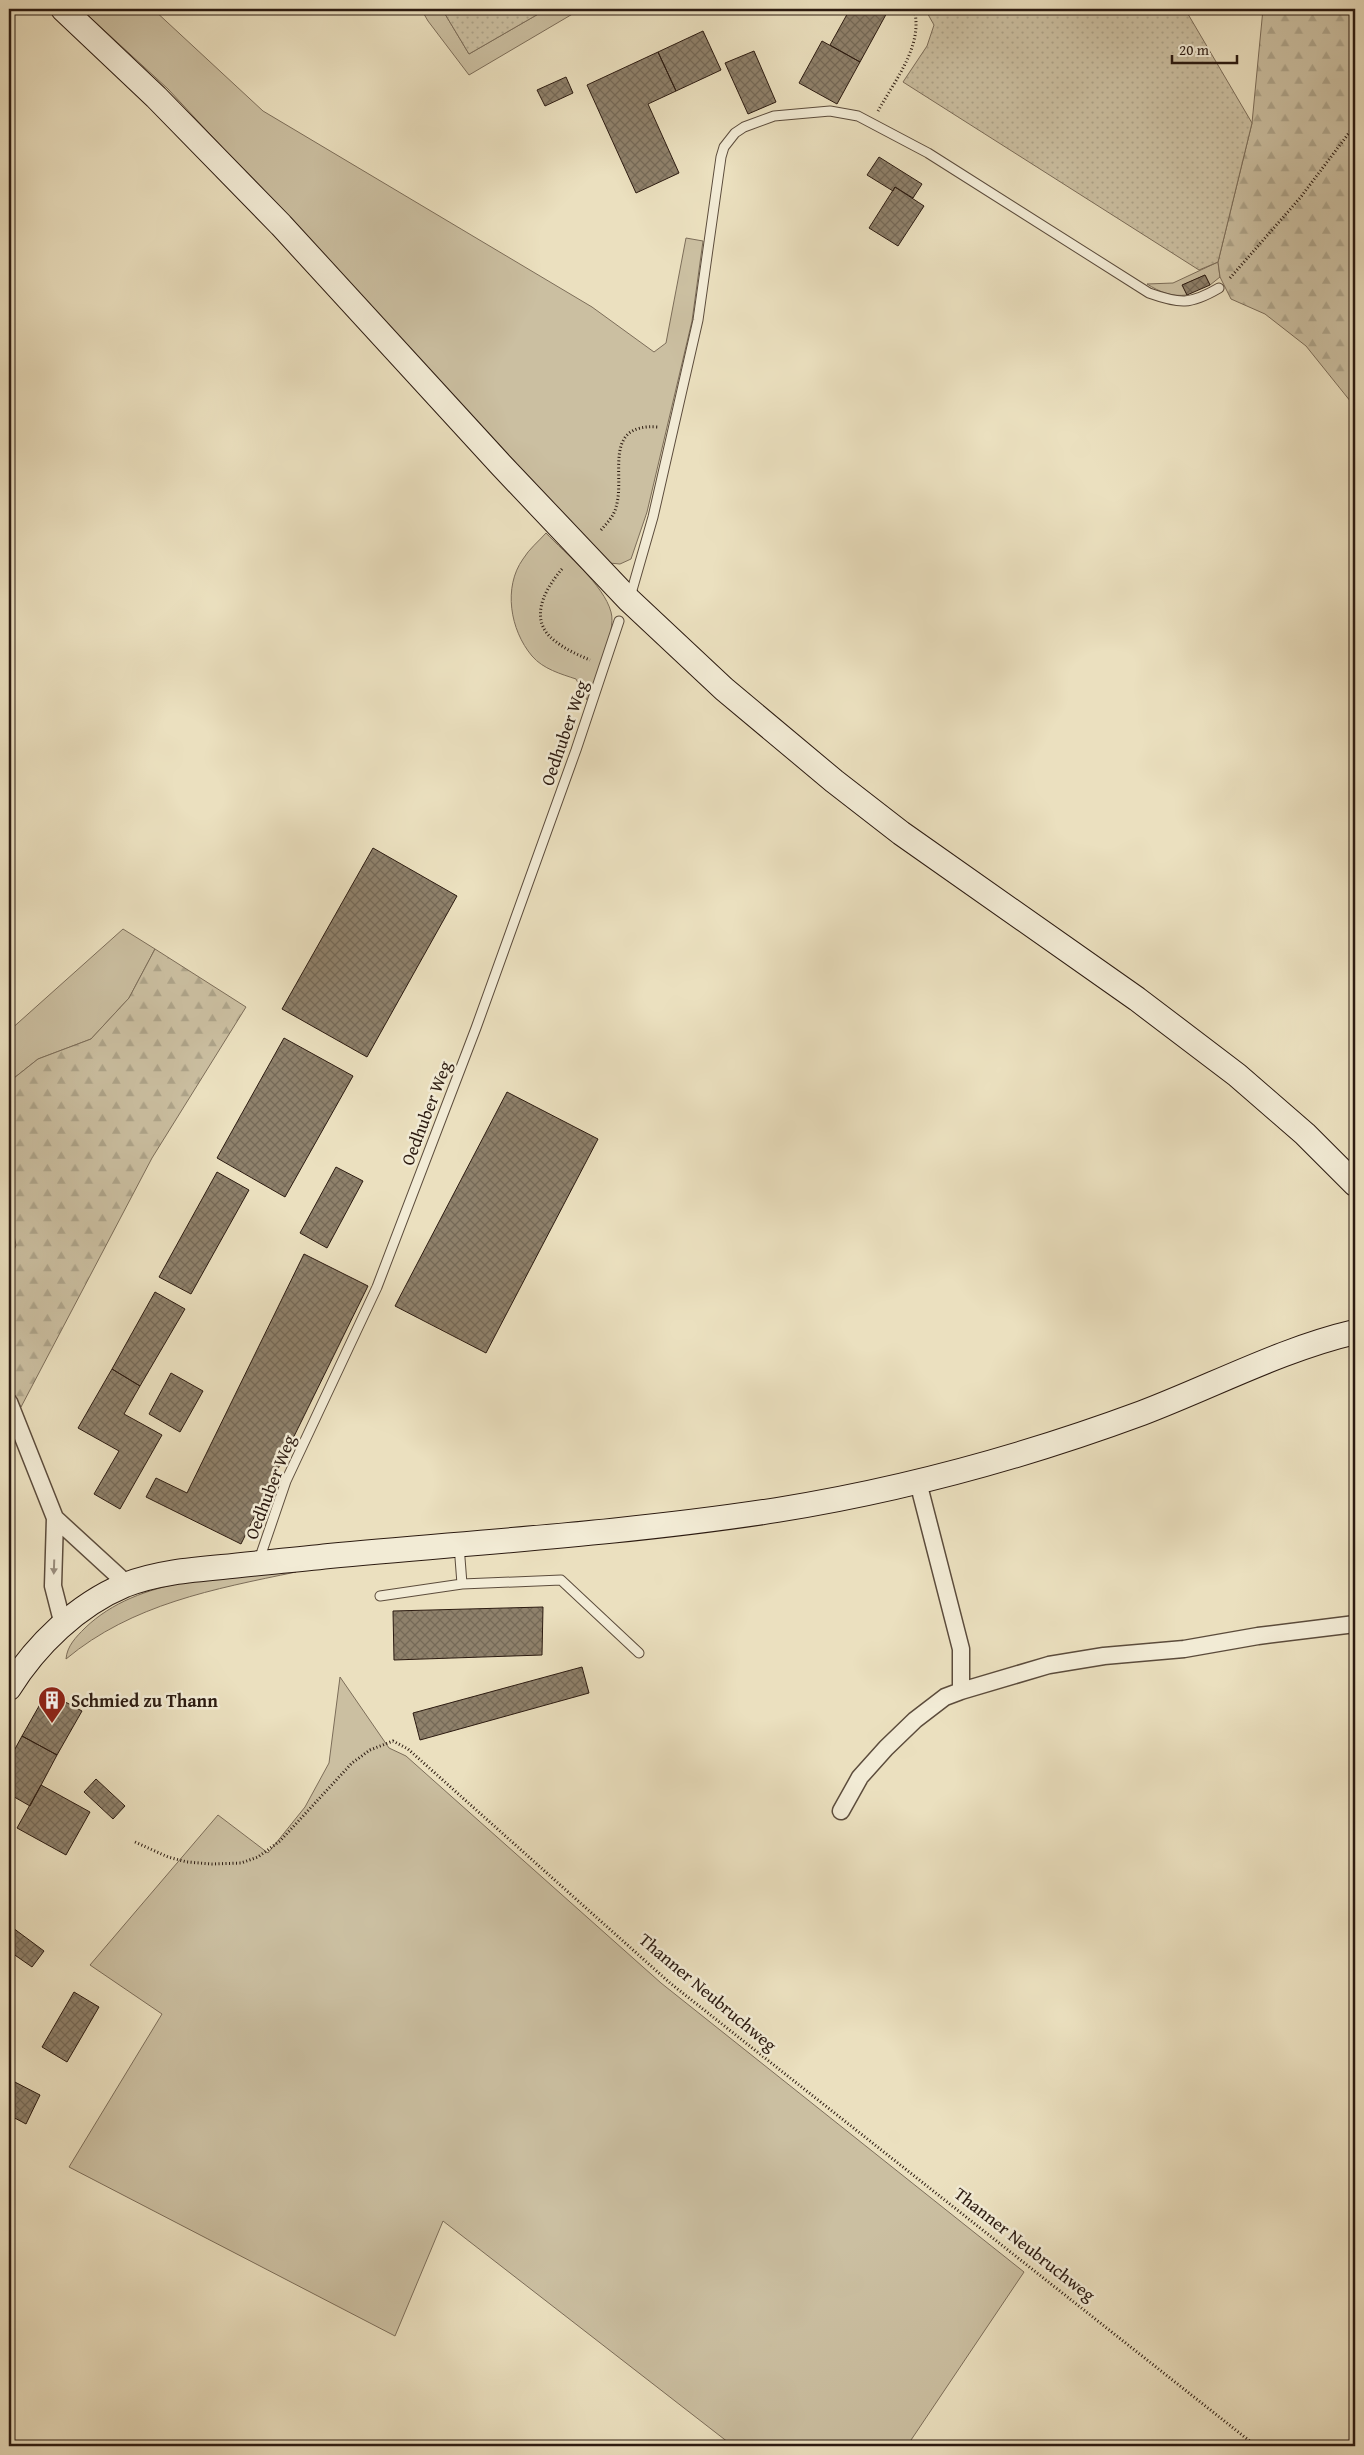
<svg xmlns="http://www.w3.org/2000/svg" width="1364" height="2455" font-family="'Gentium Book Plus',serif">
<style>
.green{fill:#cbbfa1;stroke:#7c6d59}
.forest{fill:url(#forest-firs);stroke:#7c6d59}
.garden{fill:url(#garden-dots);stroke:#7c6d59}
.building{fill:url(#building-cross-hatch);stroke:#2c1b11}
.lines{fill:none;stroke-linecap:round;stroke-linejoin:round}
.lane-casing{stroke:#5c4c3c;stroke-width:11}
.street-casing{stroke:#5c4c3c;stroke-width:19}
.secondary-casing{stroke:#2c1b11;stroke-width:26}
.path{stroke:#2c1b11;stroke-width:3;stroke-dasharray:1 2.5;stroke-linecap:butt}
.lane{stroke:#f2ebd5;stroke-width:9}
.street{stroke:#f2ebd5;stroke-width:16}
.secondary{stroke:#f2ebd5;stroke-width:24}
.oneway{fill:#998d7d}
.labels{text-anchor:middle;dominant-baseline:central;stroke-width:5;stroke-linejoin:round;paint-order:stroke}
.street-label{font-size:18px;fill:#2c1b11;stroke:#f2ebd5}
.poi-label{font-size:18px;font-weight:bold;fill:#2c1b11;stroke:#f2ebd5;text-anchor:start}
</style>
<defs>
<pattern id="forest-firs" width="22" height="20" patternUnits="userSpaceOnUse" patternTransform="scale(1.25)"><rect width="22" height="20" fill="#cbbfa1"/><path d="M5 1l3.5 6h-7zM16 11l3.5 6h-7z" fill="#aea48a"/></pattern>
<pattern id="garden-dots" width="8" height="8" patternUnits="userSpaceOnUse" patternTransform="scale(1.25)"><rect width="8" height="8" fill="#cbbfa1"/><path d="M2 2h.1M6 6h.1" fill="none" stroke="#aea48a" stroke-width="1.8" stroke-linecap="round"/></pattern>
<pattern id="building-cross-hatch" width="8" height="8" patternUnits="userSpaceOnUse" patternTransform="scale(1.25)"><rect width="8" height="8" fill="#8f816b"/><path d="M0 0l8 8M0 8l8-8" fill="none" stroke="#756957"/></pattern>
</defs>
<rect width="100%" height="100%" fill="#ebe0bf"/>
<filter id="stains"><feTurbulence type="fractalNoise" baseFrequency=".004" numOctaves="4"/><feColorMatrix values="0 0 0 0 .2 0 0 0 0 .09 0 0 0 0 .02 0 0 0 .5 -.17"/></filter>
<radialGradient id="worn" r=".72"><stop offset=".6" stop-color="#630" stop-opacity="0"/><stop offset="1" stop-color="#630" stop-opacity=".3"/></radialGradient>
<path class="green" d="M 81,9 L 153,9 L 263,111 L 592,307 L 654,352 L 666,343 L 686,238 L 703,241 L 692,321 L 647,512 L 631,559 L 620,564 L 609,563 L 168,89 Z
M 421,9 L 442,9 L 469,54 L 547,9 L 581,9 L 469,75 L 428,21 Z
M 1218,262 L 1220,277 L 1210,285 L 1205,275 L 1183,285 L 1187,295 C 1171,297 1160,292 1147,284 L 1173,283 Z
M 546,533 C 565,553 604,585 611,612 C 617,632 594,680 587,700 L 576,679 C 561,674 543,669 532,656 C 510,630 503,587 523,559 C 529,549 539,541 546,533 Z
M 123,929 L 155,949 L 129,998 L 91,1039 L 38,1059 L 9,1082 L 9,1031 Z
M 9,1212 L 16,1245 L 9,1265 Z
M 296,1572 C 214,1589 132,1604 66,1659 C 67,1646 76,1637 85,1628 C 139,1576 227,1577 296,1572 Z
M 340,1677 L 389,1748 L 406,1756 L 661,1983 L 1024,2272 L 907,2446 L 733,2446 L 443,2221 L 395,2336 L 69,2167 L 162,2014 L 90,1965 L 218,1815 L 268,1853 L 305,1807 L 329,1763 Z"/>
<path class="forest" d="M 1263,9 L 1355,9 L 1355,407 L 1306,346 L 1265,314 L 1231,299 L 1220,277 L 1218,262 L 1252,123 Z
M 155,949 L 246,1007 L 152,1158 L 21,1407 L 9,1386 L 9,1265 L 16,1245 L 9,1212 L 9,1082 L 38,1059 L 91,1039 L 129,998 Z"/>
<path class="garden" d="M 442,9 L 547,9 L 469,54 Z
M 925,9 L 1185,9 L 1252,123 L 1218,262 L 1199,270 L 903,82 L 927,46 L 934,25 Z"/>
<path class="building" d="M 850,9 L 889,9 L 860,62 L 830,45 Z
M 703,31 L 721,70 L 676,91 L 658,52 Z
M 822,41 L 860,62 L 837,104 L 799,83 Z
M 754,51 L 776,102 L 748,114 L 725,63 Z
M 658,52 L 676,91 L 648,104 L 679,173 L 636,193 L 587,85 Z
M 566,77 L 573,93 L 545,106 L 537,90 Z
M 879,157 L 922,184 L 913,198 L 895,187 L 893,191 L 867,175 Z
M 895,187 L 924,206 L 898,246 L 869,228 Z
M 1205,275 L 1210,285 L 1187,295 L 1182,285 Z
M 373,848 L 457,896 L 367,1057 L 282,1009 Z
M 284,1038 L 353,1076 L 285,1197 L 217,1158 Z
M 507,1092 L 598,1139 L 486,1353 L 395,1306 Z
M 336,1167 L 363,1181 L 327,1248 L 300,1233 Z
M 217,1172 L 249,1190 L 191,1294 L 159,1277 Z
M 304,1254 L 368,1286 L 241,1544 L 146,1497 L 156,1478 L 187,1493 Z
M 155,1292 L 185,1309 L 140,1386 L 112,1369 Z
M 112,1369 L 140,1386 L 124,1414 L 162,1435 L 120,1509 L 94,1494 L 119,1451 L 78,1428 Z
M 171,1373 L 203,1391 L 180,1432 L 149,1414 Z
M 543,1607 L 542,1655 L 394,1660 L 393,1611 Z
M 582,1667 L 589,1693 L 420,1740 L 413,1713 Z
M 47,1692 L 82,1711 L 57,1755 L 22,1736 Z
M 22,1736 L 57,1755 L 30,1806 L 9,1794 L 9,1760 Z
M 96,1779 L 125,1806 L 113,1819 L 84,1792 Z
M 41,1785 L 90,1812 L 66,1855 L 17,1828 Z
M 9,1925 L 44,1951 L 32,1967 L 9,1951 Z
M 74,1992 L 99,2007 L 67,2062 L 42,2047 Z
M 9,2079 L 40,2095 L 26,2124 L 9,2115 Z"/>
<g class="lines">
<g class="lane-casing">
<path id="lane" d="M 630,597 L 653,517 L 698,320 L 721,157 L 724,147 L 735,133 L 744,127 L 774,116 L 830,111 L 858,116 L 928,153 L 1149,293 C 1180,304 1190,305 1219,288
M 459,1545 L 462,1584
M 259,1560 L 286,1481 L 377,1287 L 476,1028 L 576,750 L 619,621
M 380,1596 L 462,1584 L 561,1580 L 639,1653"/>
</g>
<g class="street-casing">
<path id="street" d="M 9,1402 L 55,1518 L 53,1586 L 63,1625
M 918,1482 L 961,1649 L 961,1691
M 55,1518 L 127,1584
M 841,1811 L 860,1777 L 886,1748 L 915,1720 L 945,1697 L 961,1691 L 1049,1665 L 1104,1656 L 1184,1649 L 1258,1636 L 1355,1624"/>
</g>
<g class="secondary-casing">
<path id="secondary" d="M 63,9 L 156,97 L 281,225 L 501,465 L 629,600 L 724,689 L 834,781 L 901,833 L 1137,999 L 1237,1075 L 1305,1134 L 1355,1184
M 9,1688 C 36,1645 77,1605 125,1585 C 156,1573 189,1570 222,1567 C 258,1563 294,1560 329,1556 C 478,1542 629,1533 777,1510 C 902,1490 1023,1457 1142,1413 C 1213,1386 1282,1349 1355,1332"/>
</g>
<path class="path" d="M 878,111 C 895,80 924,45 914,9
M 1230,278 L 1300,198 L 1355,125
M 601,530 C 607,523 614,516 616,507 C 626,476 601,423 658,427
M 562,569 C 545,589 527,620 555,641 C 565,649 578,655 590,660
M 135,1842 L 168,1857 L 187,1862 L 212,1864 L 241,1863 L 258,1857 L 280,1841 L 352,1763 L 370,1750 L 393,1741 L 408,1749 L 670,1983 L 1256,2446"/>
<use href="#lane" class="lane"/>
<use href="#street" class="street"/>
<use href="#secondary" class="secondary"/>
</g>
<defs><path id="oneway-solid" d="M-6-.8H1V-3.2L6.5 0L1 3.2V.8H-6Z" transform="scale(1.25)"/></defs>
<use class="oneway" href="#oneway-solid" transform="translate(54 1567) rotate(92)"/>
<defs>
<g id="building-pin" transform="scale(1.4375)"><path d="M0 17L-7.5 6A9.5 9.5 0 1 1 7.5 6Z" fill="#8f2418" stroke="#f2ebd5"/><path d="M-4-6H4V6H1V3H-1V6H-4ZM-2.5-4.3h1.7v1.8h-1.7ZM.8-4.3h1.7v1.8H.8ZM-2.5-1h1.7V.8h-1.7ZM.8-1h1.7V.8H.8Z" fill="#fff"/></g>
</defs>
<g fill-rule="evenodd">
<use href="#building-pin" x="52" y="1700"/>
</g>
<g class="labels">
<g class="street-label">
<text transform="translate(564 733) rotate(-71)">Oedhuber Weg</text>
<text transform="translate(426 1113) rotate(-69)">Oedhuber Weg</text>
<text transform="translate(270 1487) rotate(-69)">Oedhuber Weg</text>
<text transform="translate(708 1992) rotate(40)">Thanner Neubruchweg</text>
<text transform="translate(1025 2244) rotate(38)">Thanner Neubruchweg</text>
</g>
<g class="poi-label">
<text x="71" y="1700">Schmied zu Thann</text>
</g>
</g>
<rect width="1364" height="2455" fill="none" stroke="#ebe0bf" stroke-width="30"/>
<rect x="10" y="10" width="1344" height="2435" fill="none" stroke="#2c1b11" stroke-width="2.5"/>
<rect x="15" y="15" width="1334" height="2425" fill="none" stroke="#2c1b11"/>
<path d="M1172 55v8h65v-8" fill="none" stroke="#2c1b11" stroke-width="2.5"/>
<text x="1179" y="55" font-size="15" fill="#2c1b11" stroke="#f2ebd5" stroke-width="4" paint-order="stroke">20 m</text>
<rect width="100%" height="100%" filter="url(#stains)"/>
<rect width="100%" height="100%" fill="url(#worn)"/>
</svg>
